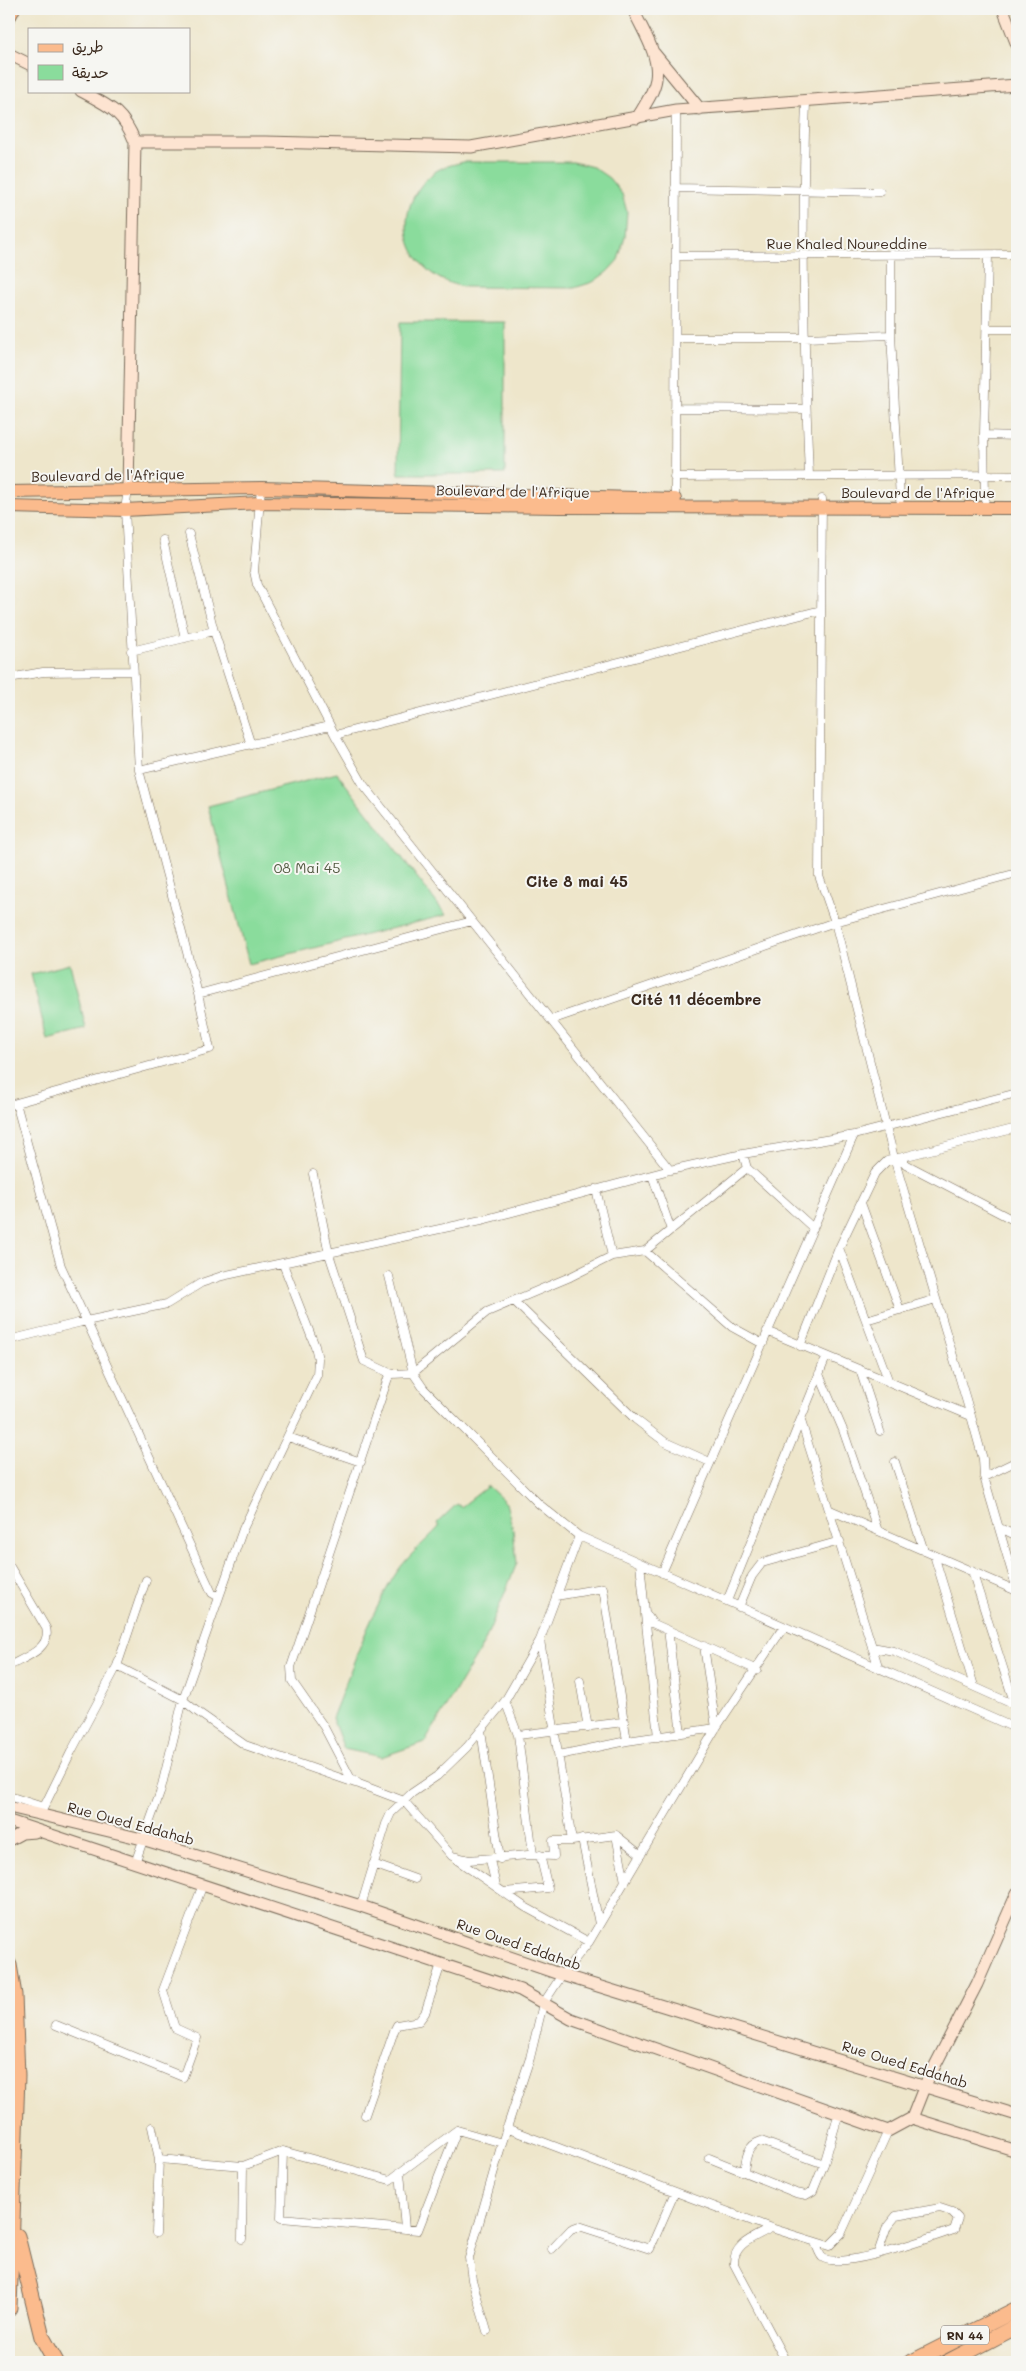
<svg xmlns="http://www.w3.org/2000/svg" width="1026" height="2371" font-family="Mali,'Playpen Sans Arabic',sans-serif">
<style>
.green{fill:#8adc9c;stroke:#62835d}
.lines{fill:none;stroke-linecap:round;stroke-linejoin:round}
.street-casing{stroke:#7a6c5b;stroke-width:9}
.secondary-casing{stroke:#7a6c5b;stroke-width:13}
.primary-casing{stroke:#7a6c5b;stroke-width:14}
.highway-casing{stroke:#7a6c5b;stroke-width:17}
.street{stroke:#fff;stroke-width:8}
.secondary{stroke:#fde4d1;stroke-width:11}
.primary{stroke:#fbbb8d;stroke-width:12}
.highway{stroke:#fbbb8d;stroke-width:15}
.labels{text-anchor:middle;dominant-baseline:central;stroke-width:4;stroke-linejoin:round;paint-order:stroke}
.shield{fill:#f6f6f2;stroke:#73675e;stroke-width:1}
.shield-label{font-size:12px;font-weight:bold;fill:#3b2a1e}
.street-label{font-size:14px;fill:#3b2a1e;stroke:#f6f6f2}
.park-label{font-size:14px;fill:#4f563e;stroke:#f6f6f2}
.neighbourhood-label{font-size:15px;font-weight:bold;fill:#3b2a1e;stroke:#f6f6f2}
</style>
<rect width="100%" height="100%" fill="#f6f6f2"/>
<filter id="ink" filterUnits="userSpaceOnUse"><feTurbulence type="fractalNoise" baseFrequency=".02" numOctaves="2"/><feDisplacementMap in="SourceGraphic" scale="10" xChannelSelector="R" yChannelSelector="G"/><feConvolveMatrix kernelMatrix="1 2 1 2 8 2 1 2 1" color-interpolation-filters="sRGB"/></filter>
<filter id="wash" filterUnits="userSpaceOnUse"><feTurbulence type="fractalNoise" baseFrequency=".0096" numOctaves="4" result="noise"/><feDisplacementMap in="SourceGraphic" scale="20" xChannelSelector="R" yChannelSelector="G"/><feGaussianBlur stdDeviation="1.12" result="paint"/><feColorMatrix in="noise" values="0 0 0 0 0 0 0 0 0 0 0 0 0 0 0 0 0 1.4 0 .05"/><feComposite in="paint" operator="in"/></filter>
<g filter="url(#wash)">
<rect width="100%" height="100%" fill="#eee6cb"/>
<path class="green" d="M 463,162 L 573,162 L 593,167 L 609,178 L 622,194 L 627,212 L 625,237 L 618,260 L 607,272 L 593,282 L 574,288 L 465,287 C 408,278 386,215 431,175 C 439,167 452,165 463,162 Z
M 400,322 L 505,322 L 505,474 L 398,474 Z
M 337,773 L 446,915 L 249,964 L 208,806 Z
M 70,964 L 86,1029 L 47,1039 L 31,974 Z
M 488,1486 L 506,1503 L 513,1530 L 517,1563 L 484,1643 L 425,1742 L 381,1757 L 344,1749 L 332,1718 C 351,1671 367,1621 393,1578 C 405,1558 424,1543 439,1527 L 437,1523 L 457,1504 L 461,1507 Z"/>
</g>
<g filter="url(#ink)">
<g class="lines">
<g class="street-casing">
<path id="street" d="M 806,102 C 801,227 804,351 809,476
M 675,188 L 880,192
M 891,254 L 891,335 L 900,499
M 676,256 L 1017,254
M 987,329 L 1017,329
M 676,338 L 804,338 L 891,335
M 675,408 L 806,409
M 984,435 L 1017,436
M 674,477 L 1017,475
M 261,488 L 254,571 L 257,585 L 335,735 L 363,784 L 670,1170
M 675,499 L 676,110
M 822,499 L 819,876 L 835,922 L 894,1158 L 971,1416 L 983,1459 L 984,1477 L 1017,1590
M 985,499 L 984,435 L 988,255
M 189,534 L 214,631 L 251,745
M 163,540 L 185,638
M 131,651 L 214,631
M 9,678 L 43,672 L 132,671
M 335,735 L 821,610
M 139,770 L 330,726
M 198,994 L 472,921
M 551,1020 L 835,922 L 1017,873
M 16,1103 L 61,1266 L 212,1593 L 219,1597
M 9,1105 L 210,1049 L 198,994 L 139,770 L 125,510 L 128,489
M 743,1154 L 747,1168 L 812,1227
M 894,1158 L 1017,1222
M 313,1174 L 329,1254 L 364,1361 L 392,1374
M 652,1175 L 671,1230
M 596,1189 L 612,1256
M 861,1203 L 900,1310
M 839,1248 L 889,1382
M 645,1251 L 732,1327 L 763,1344
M 389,1276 L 413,1373 L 424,1389 L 539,1504 L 579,1536 L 1017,1729
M 514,1301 L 635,1419 L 665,1442 L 710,1462
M 866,1320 L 936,1299
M 767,1331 L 971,1416
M 9,1340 L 86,1321 L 167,1304 L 201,1283 L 222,1276 L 486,1219 L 670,1170 L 743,1154 L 854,1135 L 1017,1093
M 800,1346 L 839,1248 L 875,1173 L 887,1161 L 1017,1128
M 860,1370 L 880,1431
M 819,1374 L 843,1430 L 878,1531
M 801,1421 L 879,1669
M 288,1437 L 361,1462
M 895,1462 L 924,1551
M 984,1477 L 1017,1461
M 830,1510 L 1017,1591
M 1000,1528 L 1017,1536
M 934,1555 L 974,1686
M 640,1563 L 645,1612 L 652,1623 L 757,1670
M 9,1565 L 46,1628 C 52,1649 23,1658 9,1666
M 972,1571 L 1015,1705
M 662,1573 L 854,1135
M 556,1596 L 603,1588 L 627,1741 L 716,1728 L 704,1646
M 727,1601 L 826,1357
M 739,1607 L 752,1576 L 762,1563 L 840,1541
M 645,1614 L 658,1737
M 668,1630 L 681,1733
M 540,1640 L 572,1841 L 616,1835 L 641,1855
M 872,1647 L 894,1651 L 1017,1706
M 117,1666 L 146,1580
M 580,1681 L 588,1728
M 505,1701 L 518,1735 L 624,1722
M 481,1730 L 500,1859
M 518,1735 L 533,1855
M 559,1755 L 627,1741
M 9,1796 L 43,1807
M 40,1815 L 71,1752 L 117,1666 L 183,1700 L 195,1710 L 245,1745 L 355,1783
M 616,1835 L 625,1882
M 582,1839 L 599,1924
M 572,1841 L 553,1841 L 554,1856 L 528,1855 L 469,1860 L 452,1856 L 404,1801 L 359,1784 L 350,1777 L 324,1727 L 292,1681 L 291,1667 L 388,1378 L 392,1374 L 413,1373 L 487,1312 L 570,1277 L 612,1256 L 645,1251 L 747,1168
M 457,1860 L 525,1907 L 589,1942
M 490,1860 L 496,1886
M 135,1863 L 160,1793 L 183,1700 L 243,1529 L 317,1375 L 318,1359 L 315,1346 L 283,1264
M 373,1864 L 415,1879
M 504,1892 L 548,1888 L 540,1855
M 361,1906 L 386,1824 L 391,1813 L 412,1793 L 437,1776 L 467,1747 L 505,1701 L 540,1640 L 579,1536
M 56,2025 L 183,2077 L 197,2038 L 175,2028 L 163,1990 L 202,1887
M 365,2115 L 394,2031 L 397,2025 L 419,2021 L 425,2013 L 441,1964
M 152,2127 L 159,2159 L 156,2233
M 506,2128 L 771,2228 L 829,2246 L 841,2234 L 888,2131
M 283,2151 L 281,2218 L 418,2230 L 457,2130
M 709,2158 L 796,2193 L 806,2195 L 813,2191 L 824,2164 L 839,2113
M 159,2159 L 243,2166 L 283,2151 L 390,2180 L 457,2130 L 502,2143 L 530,2058 L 543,2004 L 562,1975 L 589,1942 L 716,1728 L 783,1628
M 744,2171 C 746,2158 747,2145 761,2141 L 824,2164
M 400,2172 L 405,2229
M 771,2228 C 756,2237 733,2243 734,2264 L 786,2362
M 242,2239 L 243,2166
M 815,2243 C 817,2246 819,2254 822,2257 C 838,2272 932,2237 954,2230 L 958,2218 L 952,2212 L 940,2208 L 896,2216 L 887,2227 L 878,2253
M 552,2249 L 571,2229 L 579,2226 L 650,2249 L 675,2192
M 487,2331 L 472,2280 L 469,2258 L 502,2143"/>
</g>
<g class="secondary-casing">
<path id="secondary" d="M 633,9 C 642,30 660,55 656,79 C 654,93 644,106 637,118
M 1003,9 L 1017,45
M 654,53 L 700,109
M 9,54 L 29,64
M 81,91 C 109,106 123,111 135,142 L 128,489
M 135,142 L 265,142 L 471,147 L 676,110 L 1017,85
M 9,1807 L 142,1839 L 361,1906 L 562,1975 L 1017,2115
M 9,1821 L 520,1990 L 571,2019 L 888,2131 L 912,2118 L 1017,2151
M 9,1840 L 22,1833 L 35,1832
M 912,2118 L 925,2085 L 977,1984 L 1017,1893"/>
</g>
<g class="primary-casing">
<path id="primary" d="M 9,492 L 261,488 L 675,499
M 9,507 L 125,510 L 259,503 L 560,507 L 1017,508"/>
</g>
<g class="highway-casing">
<path id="highway" d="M 9,15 L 12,9
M 9,1965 L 14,1995 L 17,2076 L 9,2308
M 17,2236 L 42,2337 L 56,2362
M 912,2362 L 1017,2309
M 948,2362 L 1017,2326"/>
</g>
<use href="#street" class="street"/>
<use href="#secondary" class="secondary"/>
<use href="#primary" class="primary"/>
<use href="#highway" class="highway"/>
</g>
</g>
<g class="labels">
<rect class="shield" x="941" y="2325.5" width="48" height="19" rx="4"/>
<g class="shield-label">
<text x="965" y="2335">RN 44</text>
</g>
<g class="street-label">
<text x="847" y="243">Rue Khaled Noureddine</text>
<text transform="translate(108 475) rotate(-1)">Boulevard de l'Afrique</text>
<text transform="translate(513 491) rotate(1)">Boulevard de l'Afrique</text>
<text x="918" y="492">Boulevard de l'Afrique</text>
<text transform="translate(131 1823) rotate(15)">Rue Oued Eddahab</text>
<text transform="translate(519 1944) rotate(19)">Rue Oued Eddahab</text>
<text transform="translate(905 2064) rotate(17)">Rue Oued Eddahab</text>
</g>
<g class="park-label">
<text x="307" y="867">08 Mai 45</text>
</g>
<g class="neighbourhood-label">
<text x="577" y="881">Cite 8 mai 45</text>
<text x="696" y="999">Cité 11 décembre</text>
</g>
</g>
<rect width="1026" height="2371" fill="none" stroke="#f6f6f2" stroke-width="30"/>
<rect x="28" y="28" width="162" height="65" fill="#f6f6f2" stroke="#aba49d"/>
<rect x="38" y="44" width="25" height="8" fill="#fbbb8d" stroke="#aba49d"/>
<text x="72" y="52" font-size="15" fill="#3b2a1e">طريق</text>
<rect x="38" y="65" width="25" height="15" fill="#8adc9c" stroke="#aba49d"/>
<text x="72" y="78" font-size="15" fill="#3b2a1e">حديقة</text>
</svg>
